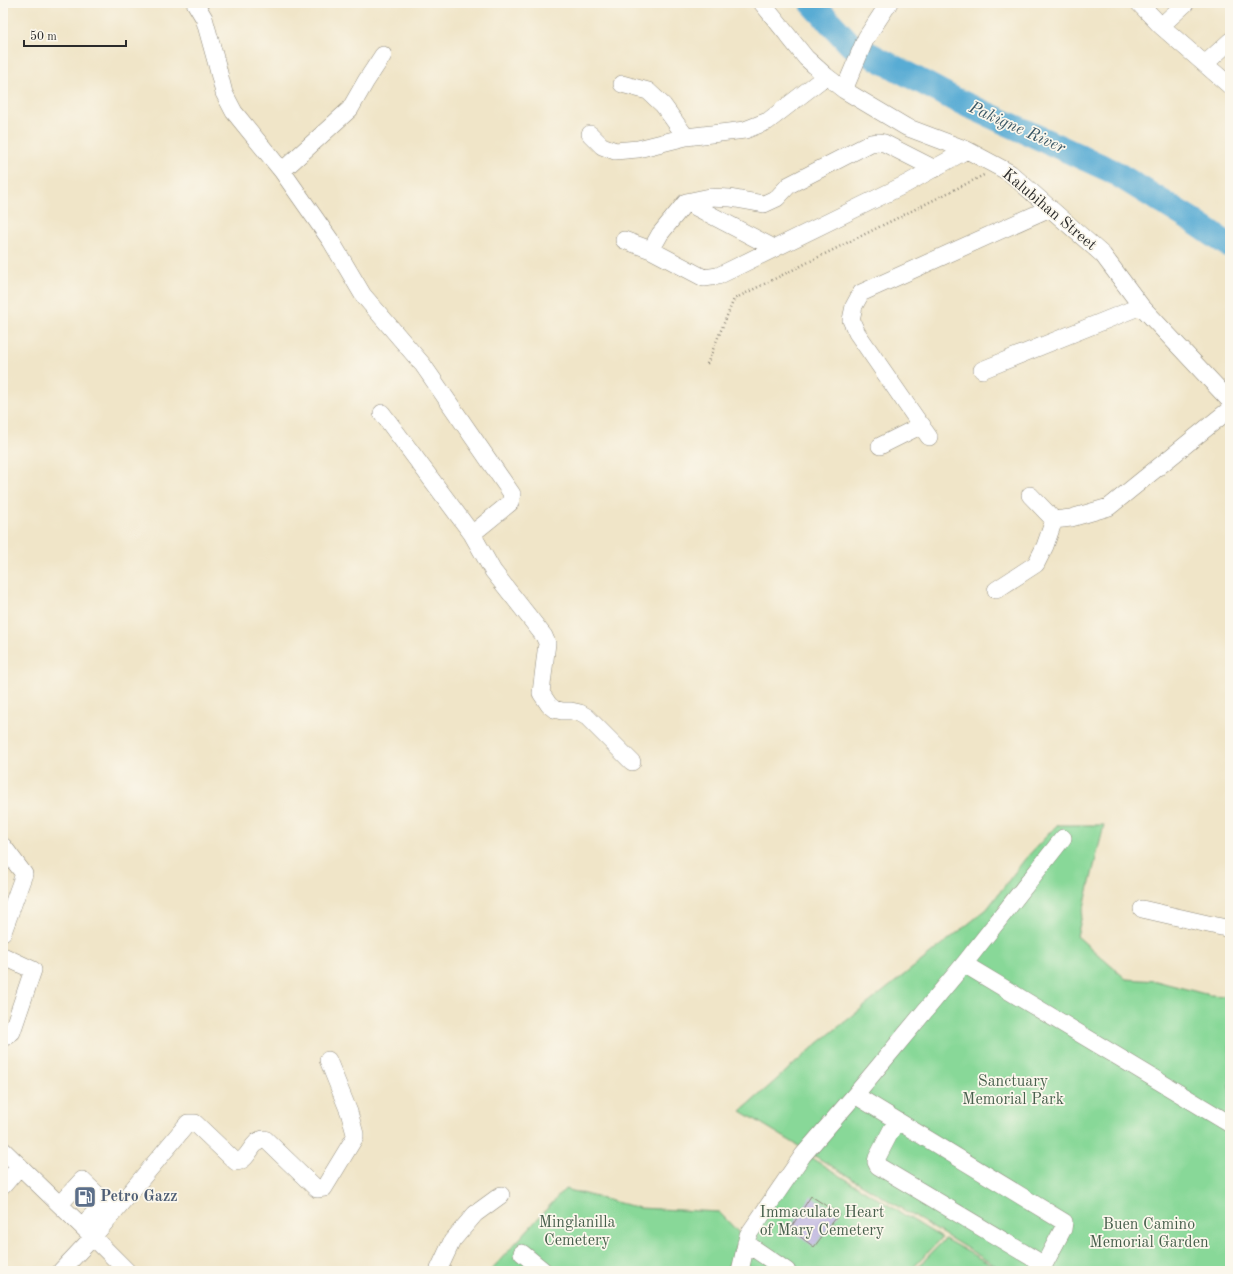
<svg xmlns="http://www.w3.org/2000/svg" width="1233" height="1274" font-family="'Old Standard TT',serif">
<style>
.green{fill:#88d898;stroke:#5a8262}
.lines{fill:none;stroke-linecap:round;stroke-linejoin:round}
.river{stroke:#59acd4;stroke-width:25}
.building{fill:#bcb3df}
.minor-casing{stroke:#8e887a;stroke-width:18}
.path{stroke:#8e887a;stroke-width:2.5;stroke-dasharray:1 3;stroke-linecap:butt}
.minor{stroke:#fff;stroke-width:17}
.labels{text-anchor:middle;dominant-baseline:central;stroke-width:3.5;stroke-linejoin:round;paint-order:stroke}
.street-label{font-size:16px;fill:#2b2b2b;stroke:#fbf7ec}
.park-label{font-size:16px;fill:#475f4c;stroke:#fbf7ec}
.service-label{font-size:16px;font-weight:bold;fill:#4e5e75;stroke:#fbf7ec;text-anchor:start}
.water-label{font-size:17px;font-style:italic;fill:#3b5866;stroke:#fbf7ec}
</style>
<rect width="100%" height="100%" fill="#fbf7ec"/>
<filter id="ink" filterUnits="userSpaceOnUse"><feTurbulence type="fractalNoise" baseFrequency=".025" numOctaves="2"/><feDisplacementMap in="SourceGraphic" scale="8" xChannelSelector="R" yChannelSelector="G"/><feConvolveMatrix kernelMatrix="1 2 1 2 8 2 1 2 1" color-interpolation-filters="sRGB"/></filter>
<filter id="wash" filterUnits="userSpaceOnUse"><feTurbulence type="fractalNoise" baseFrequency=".012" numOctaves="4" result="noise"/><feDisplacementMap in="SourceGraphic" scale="16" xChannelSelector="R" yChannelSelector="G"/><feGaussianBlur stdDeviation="0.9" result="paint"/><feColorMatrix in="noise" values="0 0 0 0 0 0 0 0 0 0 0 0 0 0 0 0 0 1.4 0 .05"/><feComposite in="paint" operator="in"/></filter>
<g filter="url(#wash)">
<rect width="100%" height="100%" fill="#f0e5c8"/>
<path class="green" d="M 1057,825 L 1104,825 L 1077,936 L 1126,979 L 1156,981 L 1209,995 L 1230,996 L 1230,1271 L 1004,1271 L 741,1111 L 817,1044 L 987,909 L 1025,859 Z
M 808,1156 L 942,1238 L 910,1271 L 745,1271 L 750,1237 Z
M 565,1189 L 639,1208 L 719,1212 L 740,1234 L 727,1271 L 490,1271 Z
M 945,1239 L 1002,1271 L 914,1271 Z"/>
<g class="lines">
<path class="river" d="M 812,3 L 850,44 L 954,99 L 1112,171 L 1190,219 L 1230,246"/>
</g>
<g id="blocks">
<path class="building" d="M 811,1196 L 839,1214 L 814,1247 L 790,1229 Z"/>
</g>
</g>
<g filter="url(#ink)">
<use href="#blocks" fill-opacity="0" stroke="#8e887a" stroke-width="1"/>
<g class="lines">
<g class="minor-casing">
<path id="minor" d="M 195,3 L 204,18 L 217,65 L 224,93 L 234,112 L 282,171 L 331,241 L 363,295 L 423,365 L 512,494 L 510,503 L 472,534
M 762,3 L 806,58 L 826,76 L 844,90 L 906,127 L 967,150 L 1010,173 L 1103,255 L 1141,306 L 1230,401
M 1139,3 L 1161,26 L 1230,86
M 1161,26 L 1186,3
M 1205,64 L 1230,41
M 622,84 L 648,91 L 663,105 L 686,137
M 844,90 L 866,38 L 889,3
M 590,134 L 602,146 L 615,151 L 638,149 L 686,137 L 745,130 L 768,121 L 826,76
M 282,171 L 350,109 L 366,81 L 383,55
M 686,202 L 774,248
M 624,240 L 651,250 L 704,278 L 718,276 L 906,184 L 967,150
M 651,250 L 660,234 L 686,202 L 710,197 L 730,198 L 764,204 L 777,198 L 789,185 L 871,143 L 878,142 L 884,143 L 935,169
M 982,370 L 1141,306
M 382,413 L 472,534 L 493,571 L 544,636 L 547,643 L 541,693 L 549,705 L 554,709 L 562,711 L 571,711 L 580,713 L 587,717 L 632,762
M 929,437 L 857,333 L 851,320 L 854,306 L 861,293 L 1050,208
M 880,446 L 922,425
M 1030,495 L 1054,520 L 1071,518 L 1109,507 L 1230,409
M 996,590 L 1036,564 L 1045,546 L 1054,520
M 3,846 L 24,874 L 3,932
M 1142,909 L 1230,929
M 3,956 L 33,970 L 12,1032 L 3,1038
M 964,964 L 1230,1124
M 855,1095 L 1064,1222 L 1063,1229 L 1045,1263 L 1041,1263 L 878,1166 L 876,1162 L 877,1158 L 896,1121
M 3,1150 L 93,1237 L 127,1271
M 3,1186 L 20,1166
M 60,1204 L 82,1180 L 105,1202 L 82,1226
M 746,1243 L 787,1271
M 522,1253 L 544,1271
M 61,1271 L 93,1237 L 188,1123 L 195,1123 L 236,1162 C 250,1161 251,1139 265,1139 L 317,1189 L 324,1188 L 355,1137 L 355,1134 L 349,1112 L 328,1060
M 438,1271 L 452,1241 L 475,1214 L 501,1195
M 740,1271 L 748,1235 L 803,1155 L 855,1095 L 964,964 L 1063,838"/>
</g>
<path class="path" d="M 707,364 L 734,299 L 984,175"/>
<use href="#minor" class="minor"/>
</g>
</g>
<defs>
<g id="fuel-square" transform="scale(1.15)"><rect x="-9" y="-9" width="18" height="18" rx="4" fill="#5c6f8a" stroke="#fbf7ec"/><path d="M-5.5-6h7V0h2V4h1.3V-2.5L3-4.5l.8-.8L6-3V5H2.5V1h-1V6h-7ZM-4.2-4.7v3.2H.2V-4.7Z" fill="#fff"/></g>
</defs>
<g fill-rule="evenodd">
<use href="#fuel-square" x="85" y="1197"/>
</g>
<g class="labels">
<g class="street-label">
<text transform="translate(1049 210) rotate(40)">Kalubihan Street</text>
</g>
<g class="park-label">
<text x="1013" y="1082">Sanctuary<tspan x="1013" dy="18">Memorial Park</tspan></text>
<text x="822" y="1213">Immaculate Heart<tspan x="822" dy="18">of Mary Cemetery</tspan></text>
<text x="577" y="1223">Minglanilla<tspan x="577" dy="18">Cemetery</tspan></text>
<text x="1149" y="1225">Buen Camino<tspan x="1149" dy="18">Memorial Garden</tspan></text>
</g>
<g class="service-label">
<text x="100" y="1197">Petro Gazz</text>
</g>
<g class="water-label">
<text transform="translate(1017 128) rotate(24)">Pakigne River</text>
</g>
</g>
<rect width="1233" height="1274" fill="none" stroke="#fbf7ec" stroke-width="16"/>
<path d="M24 40v6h102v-6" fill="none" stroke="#2b2b2b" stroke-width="2"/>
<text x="30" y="40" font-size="12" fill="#2b2b2b" stroke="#fbf7ec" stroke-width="3" paint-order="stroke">50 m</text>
</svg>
